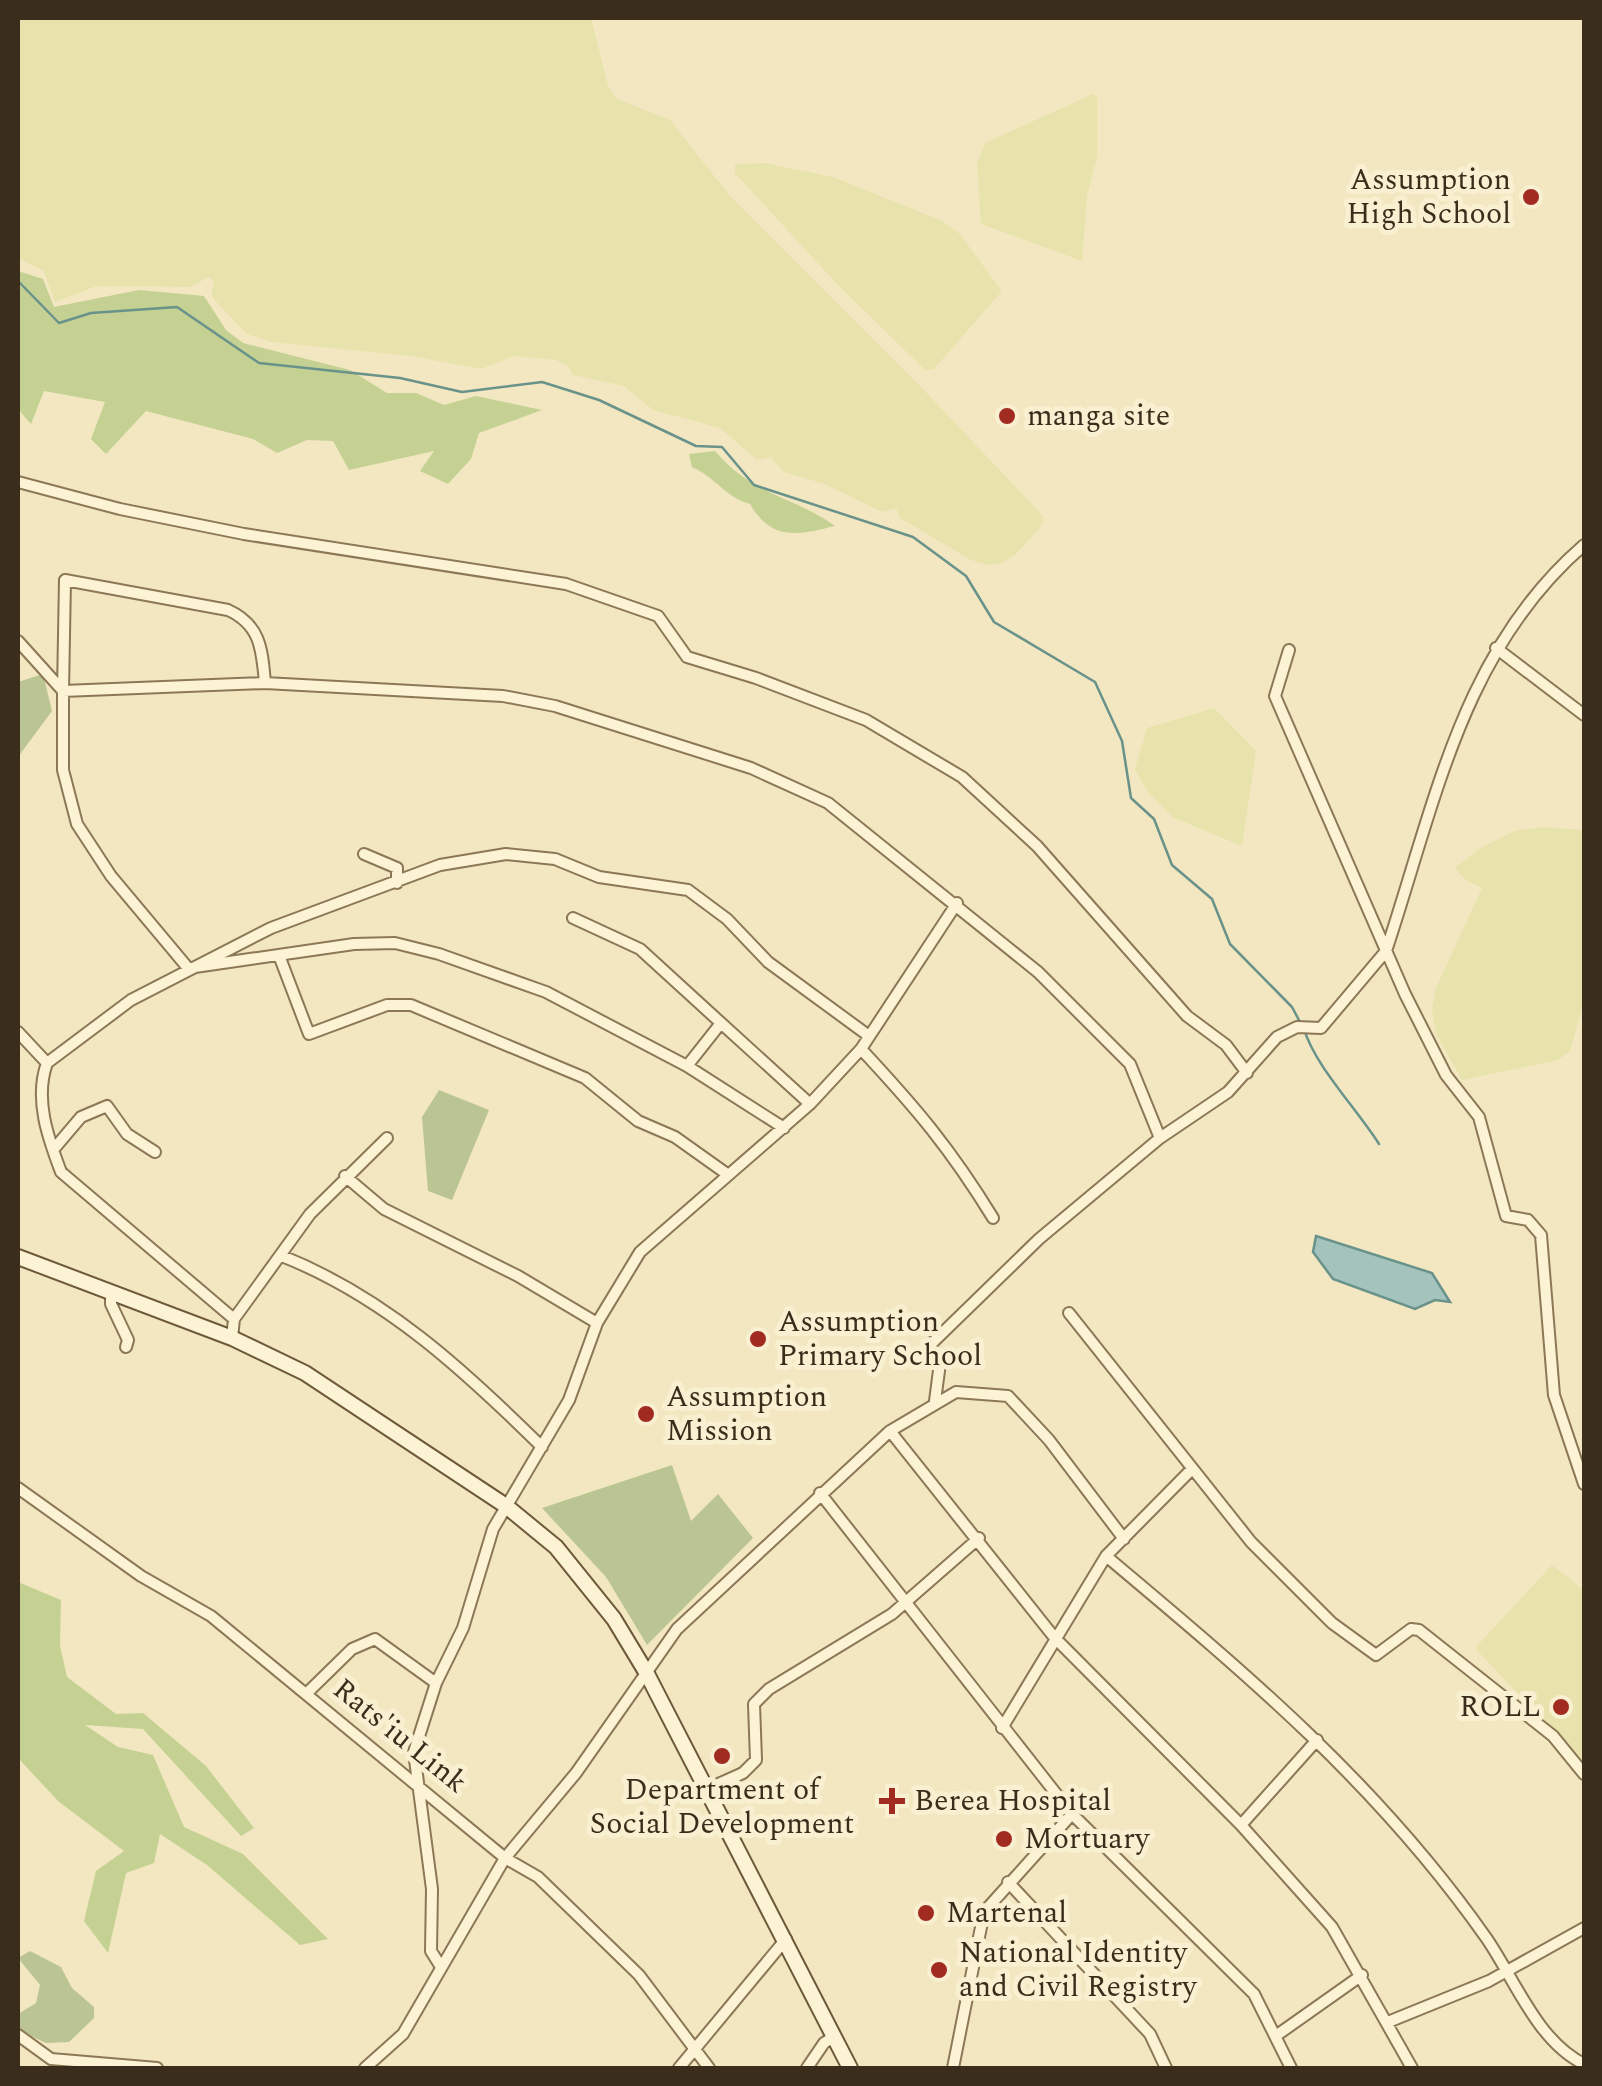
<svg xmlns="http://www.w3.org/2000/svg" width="1602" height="2086" font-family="Spectral,serif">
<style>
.farmland{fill:#e8e3ad}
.green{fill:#c5d193}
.cemetery{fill:#bbc593}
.water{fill:#a3c3bc;stroke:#69928b;stroke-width:2.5}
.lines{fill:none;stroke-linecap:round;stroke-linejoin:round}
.stream{stroke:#69928b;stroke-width:2.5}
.minor-casing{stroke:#8c7756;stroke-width:14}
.secondary-casing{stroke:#6e583a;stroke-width:18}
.minor{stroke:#fcf3d4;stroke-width:10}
.secondary{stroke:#fcf3d4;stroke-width:14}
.poi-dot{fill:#a12a21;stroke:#f8f0d0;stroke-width:4}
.labels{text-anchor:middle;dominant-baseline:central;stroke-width:10;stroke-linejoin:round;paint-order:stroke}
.poi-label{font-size:30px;fill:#3b2d1c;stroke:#f8f0d0;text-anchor:start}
.street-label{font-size:30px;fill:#3b2d1c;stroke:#f8f0d0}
</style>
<rect width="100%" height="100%" fill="#f2e7c0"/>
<path class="farmland" d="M 18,18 L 591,18 L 608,86 L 617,99 L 670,120 L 730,196 L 922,388 L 1043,516 L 1043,524 L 1015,555 L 1002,563 L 988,565 L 971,560 L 900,518 L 896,508 L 882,512 L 825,484 L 784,472 L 771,457 L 757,460 L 720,428 L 653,410 L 624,386 L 573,375 L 568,366 L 556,360 L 514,356 L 481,369 L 411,356 L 271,342 L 247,334 L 219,305 L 211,295 L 214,282 L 209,277 L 190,287 L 97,286 L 55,302 L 43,270 L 18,258 Z
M 1093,94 L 1097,97 L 1097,157 L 1087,196 L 1082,261 L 981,224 L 977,163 L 985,143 Z
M 765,163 L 833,177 L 942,221 L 959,233 L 1002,291 L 934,369 L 925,370 L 837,284 L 735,173 L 735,164 Z
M 1214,708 L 1256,751 L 1242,846 L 1174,818 L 1147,791 L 1135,769 L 1147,728 Z
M 1542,827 L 1584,830 L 1584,1002 L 1570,1051 L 1558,1060 L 1462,1080 L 1436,1034 L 1432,1008 L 1436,988 L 1482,888 L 1464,879 L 1455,868 L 1479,849 L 1515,831 Z
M 1552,1565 L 1584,1590 L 1584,1764 L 1475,1648 Z"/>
<path class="green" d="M 18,271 L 43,279 L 54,307 L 139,290 L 204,296 L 226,330 L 243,343 L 350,370 L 387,393 L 416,393 L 444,405 L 476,396 L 542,410 L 479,433 L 471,459 L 448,484 L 420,471 L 434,451 L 349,470 L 333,441 L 307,440 L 277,453 L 253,439 L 146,411 L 106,454 L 91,439 L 105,402 L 44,391 L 31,424 L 18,409 Z
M 715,451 C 756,498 790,494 835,526 C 798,535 772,542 750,504 C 725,497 718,479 692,467 L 689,454 Z
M 18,1582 L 61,1600 L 60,1646 L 67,1677 L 116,1714 L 143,1713 L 206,1766 L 254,1828 L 241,1836 L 143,1729 L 85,1725 L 118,1747 L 153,1755 L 184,1827 L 243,1854 L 328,1939 L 300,1945 L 207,1865 L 160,1834 L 154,1863 L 126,1873 L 108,1953 L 84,1921 L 96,1871 L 124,1851 L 58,1801 L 18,1758 Z"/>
<path class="cemetery" d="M 43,674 L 52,711 L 18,757 L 18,682 Z
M 439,1090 L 489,1110 L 452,1200 L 428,1191 L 422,1117 Z
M 672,1465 L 691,1521 L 718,1494 L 753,1538 L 647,1645 L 606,1577 L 542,1508 Z
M 30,1951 L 61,1967 L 72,1988 L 94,2007 L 94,2018 L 69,2042 L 46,2043 L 18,2030 L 18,2014 L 36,2003 L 40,1985 L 18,1958 Z"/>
<path class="water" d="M 1316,1236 L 1432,1273 L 1450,1302 L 1435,1300 L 1415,1309 L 1333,1279 L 1313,1252 Z"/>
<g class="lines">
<path class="stream" d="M 18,281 L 59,323 L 91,313 L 177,307 L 259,363 L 400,378 L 462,392 L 542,382 L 599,400 L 696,446 L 722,447 L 754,485 L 913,537 L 966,576 L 994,622 L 1095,682 L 1122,741 L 1131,798 L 1154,819 L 1172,865 L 1212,899 L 1230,944 L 1292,1007 L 1300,1022
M 1304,1029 C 1315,1066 1357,1109 1379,1144"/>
<g class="minor-casing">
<path id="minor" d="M 18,482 L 120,509 L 244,534 L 566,584 L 658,616 L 687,657 L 756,678 L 866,720 L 962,777 L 1037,846 L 1187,1016 L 1226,1045 L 1247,1073
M 18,641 L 63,691 L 63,770 L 77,824 L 111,876 L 188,968 L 354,944 L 395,943 L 439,954 L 546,992 L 687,1066 L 784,1128
M 1496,648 L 1584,715
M 1289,650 L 1275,696 L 1405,994 L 1446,1075 L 1479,1117 L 1506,1216 L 1528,1220 L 1541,1235 L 1554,1395 L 1584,1484
M 265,683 C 262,650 261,625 228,610 L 65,580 L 63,691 L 265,683 L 503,696 L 555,706 L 751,768 L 828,803 L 1038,972 L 1130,1064 L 1160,1138 L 1039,1239 L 928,1347 L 940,1363 L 935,1401
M 364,854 L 397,868 L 397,883
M 573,918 L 640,949 L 721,1023 L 687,1066
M 280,958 L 309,1034 L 387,1005 L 411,1005 L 585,1078 L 638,1121 L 675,1137 L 727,1174
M 721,1023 L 810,1104
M 18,1032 L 47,1063
M 861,1049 C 916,1108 950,1148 993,1218
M 1160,1138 L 1228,1092 L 1277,1037 L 1297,1027 L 1321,1028 L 1386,951 C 1435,804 1462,650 1584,545
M 53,1150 L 81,1117 L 107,1106 L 127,1134 L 155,1152
M 345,1176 L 384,1209 L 518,1276 L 597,1323
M 282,1256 C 385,1297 464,1370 542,1447
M 111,1294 L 111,1304 L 128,1340 L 126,1347
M 1069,1313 L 1251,1542 L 1332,1623 L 1376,1655 L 1411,1629 L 1419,1630 L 1553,1736 L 1584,1774
M 234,1319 L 61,1172 C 48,1138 34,1099 47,1063 L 131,1000 L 271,928 L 440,865 L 506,854 L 555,859 L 599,877 L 688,890 L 727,919 L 768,962 L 869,1036
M 232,1338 L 234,1319 L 310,1214 L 387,1138
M 890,1431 L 1054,1637 L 1241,1825 L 1332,1927 L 1412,2068
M 18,1488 L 141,1576 L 211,1616 L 505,1858 L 538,1877 L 639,1975 L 709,2068
M 820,1493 L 1072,1814 L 1254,1994 L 1291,2068
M 1106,1556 C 1249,1676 1379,1785 1487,1939 C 1515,1980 1538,2042 1584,2064
M 307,1693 L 352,1649 L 375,1639 L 436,1683
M 1002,1728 L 1106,1556 L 1190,1471
M 705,1790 L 743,1773 L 756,1760 L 754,1704 L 769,1689 L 892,1614 L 979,1538
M 1241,1825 L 1317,1740
M 1008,1882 L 1150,2034 L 1166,2068
M 441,1967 L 431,1951 L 432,1889 L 414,1752 L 436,1683 L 463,1628 L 493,1529 L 569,1400 L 597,1323 L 640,1252 L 810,1104 L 861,1049 L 957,903
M 1388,2022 L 1489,1981 L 1584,1928
M 18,2035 L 51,2059 L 157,2068
M 1277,2035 L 1362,1975
M 365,2068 L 403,2034 L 505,1858 L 576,1773 L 677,1629 L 890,1431 L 956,1392 L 1008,1396 L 1049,1440 L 1124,1539
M 679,2068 L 786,1939
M 807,2068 L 824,2043 L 835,2036
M 953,2068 L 984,1912 L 1072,1814"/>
</g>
<g class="secondary-casing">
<path id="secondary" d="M 18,1257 L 232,1338 L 305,1373 L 506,1506 L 556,1547 L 614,1619 L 646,1672 L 850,2068"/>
</g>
<use href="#minor" class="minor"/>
<use href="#secondary" class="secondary"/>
</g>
<g class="poi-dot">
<circle cx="1531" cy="197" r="10"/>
<circle cx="1007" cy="416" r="10"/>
<circle cx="758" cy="1339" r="10"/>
<circle cx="646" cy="1414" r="10"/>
<circle cx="1561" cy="1707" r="10"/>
<circle cx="722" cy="1756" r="10"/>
<path d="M887 1786h10v10h10v10h-10v10h-10v-10h-10v-10h10z"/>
<circle cx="1004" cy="1839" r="10"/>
<circle cx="926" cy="1913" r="10"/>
<circle cx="939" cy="1970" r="10"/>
</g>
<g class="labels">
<g class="poi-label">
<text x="1511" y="180" text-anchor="end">Assumption<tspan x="1511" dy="34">High School</tspan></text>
<text x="1027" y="416">manga site</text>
<text x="778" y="1322">Assumption<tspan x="778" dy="34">Primary School</tspan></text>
<text x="666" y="1397">Assumption<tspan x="666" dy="34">Mission</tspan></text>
<text x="1541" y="1707" text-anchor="end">ROLL</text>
<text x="722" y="1790" text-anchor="middle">Department of<tspan x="722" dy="34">Social Development</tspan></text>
<text x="914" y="1801">Berea Hospital</text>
<text x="1024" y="1839">Mortuary</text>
<text x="946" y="1913">Martenal</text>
<text x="959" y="1953">National Identity<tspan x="959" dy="34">and Civil Registry</tspan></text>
</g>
<g class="street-label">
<text transform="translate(400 1736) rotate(39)">Rats'iu Link</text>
</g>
</g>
<rect width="1602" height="2086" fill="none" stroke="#3b2d1c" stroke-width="40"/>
</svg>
